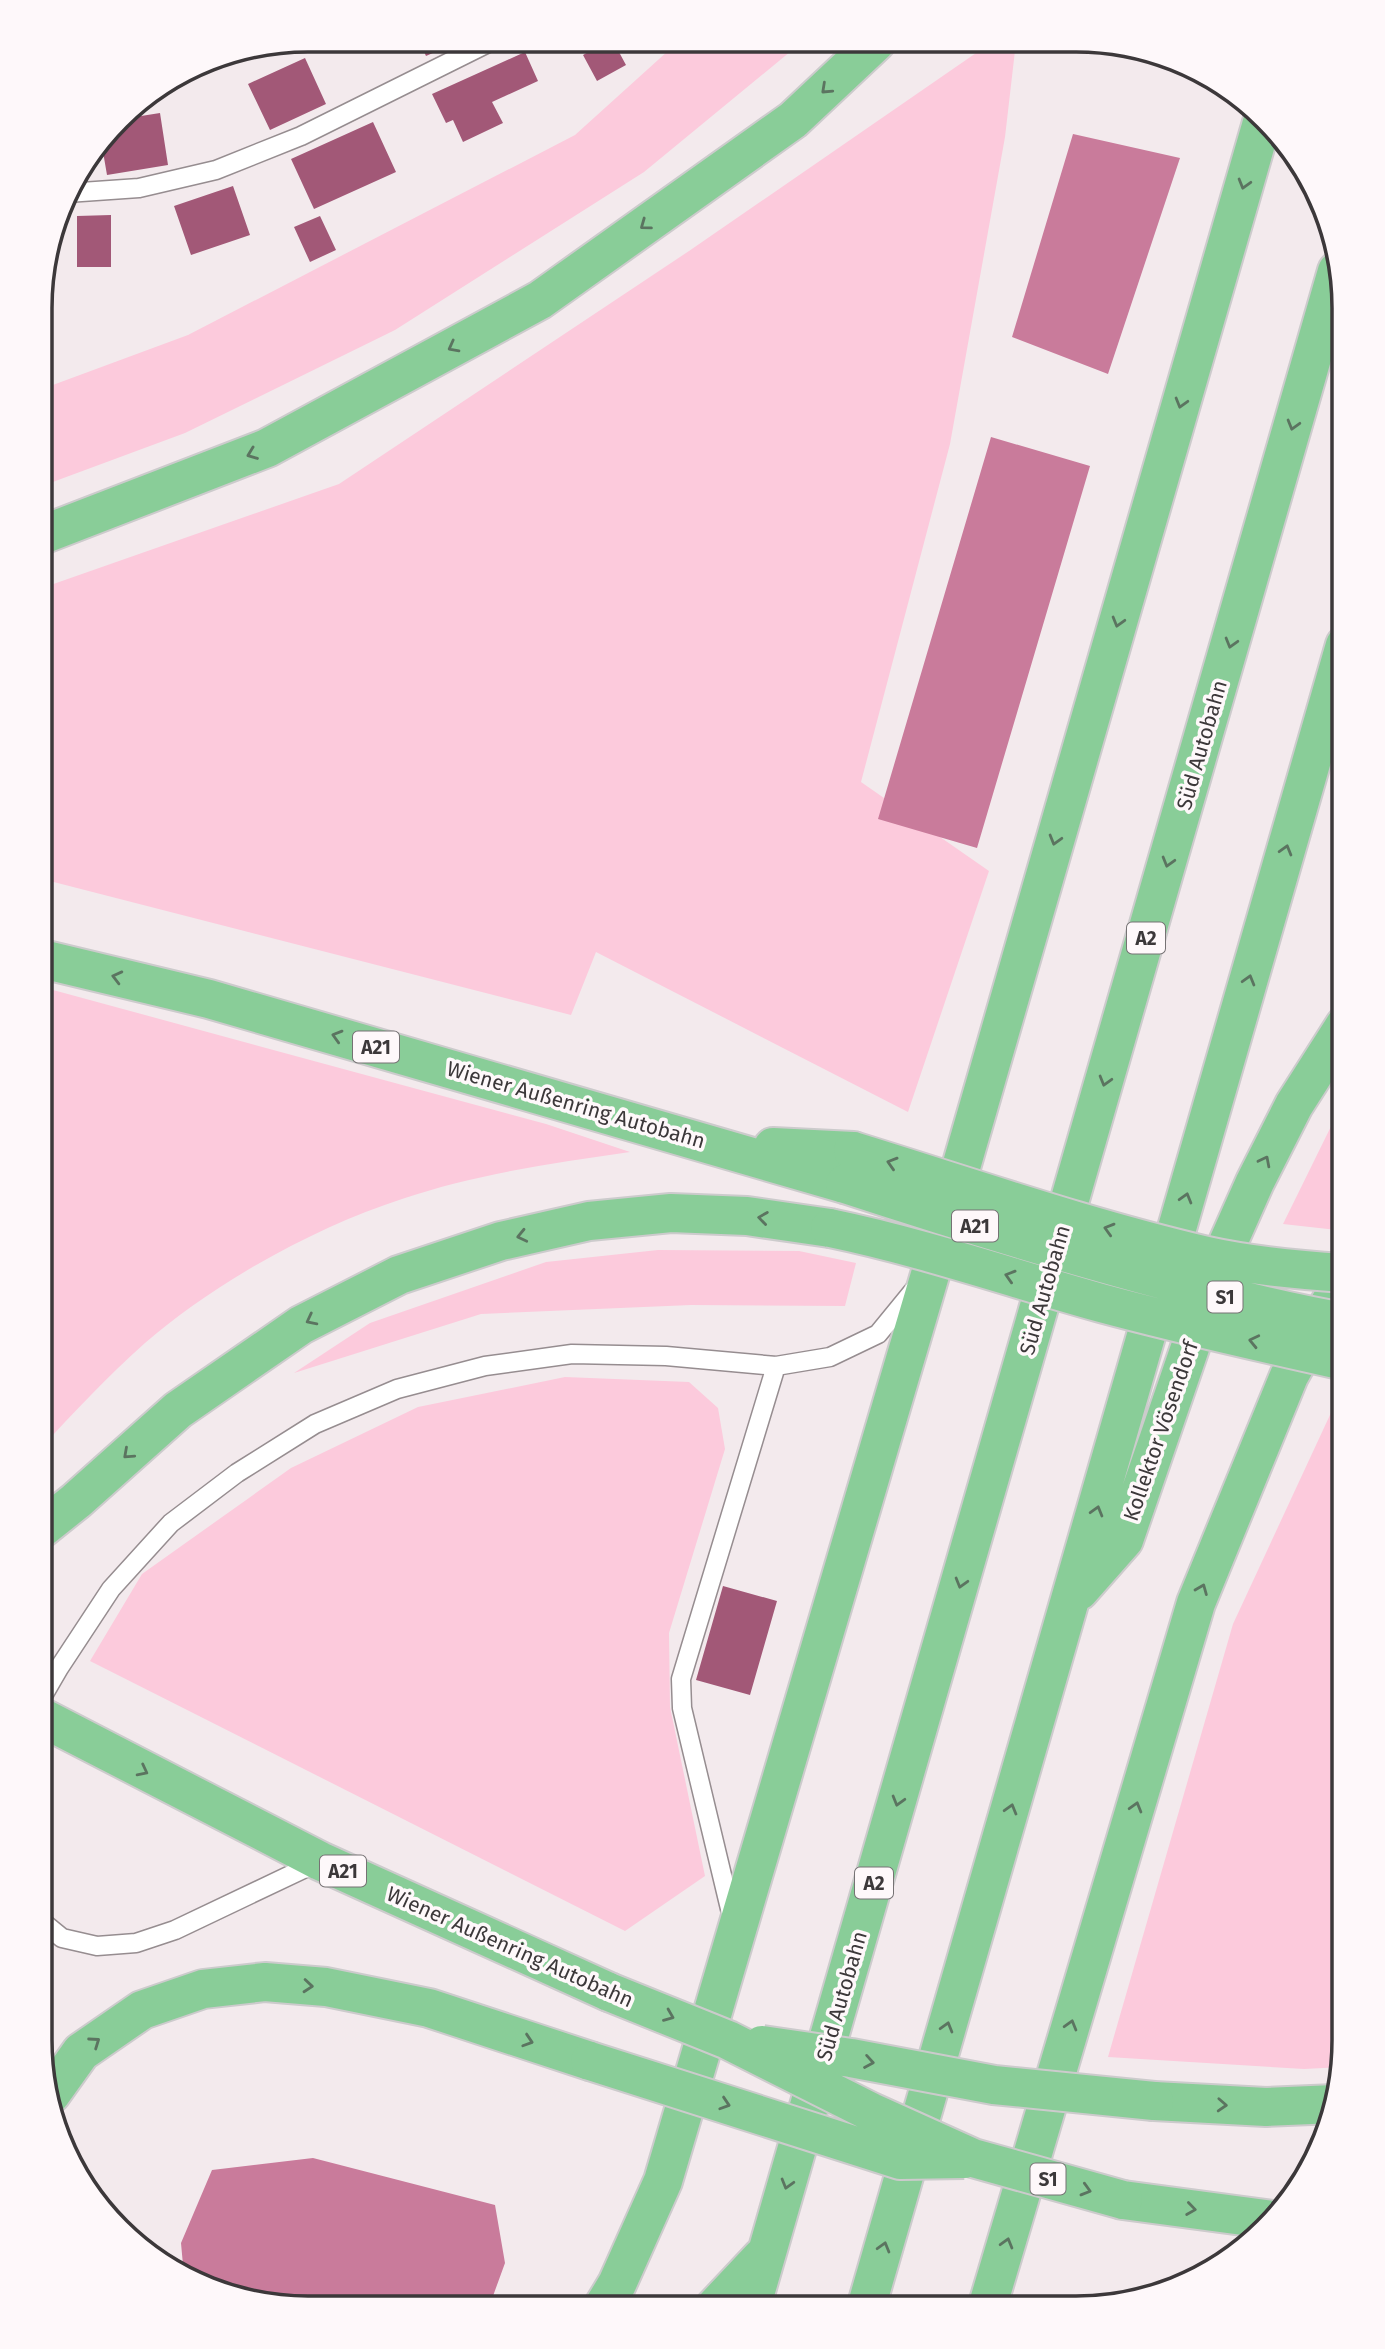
<svg xmlns="http://www.w3.org/2000/svg" width="1385" height="2349" font-family="'Fira Sans',sans-serif">
<style>
.green{fill:#fccadc}
.water{fill:#c97b9b}
.building{fill:#a25877}
.lines{fill:none;stroke-linecap:round;stroke-linejoin:round}
.lane-casing{stroke:#968d90;stroke-width:21}
.highway-casing{stroke:#cccbcc;stroke-width:42}
.lane{stroke:#fff;stroke-width:18}
.highway{stroke:#89cd98;stroke-width:38}
.highway-bridge-casing{stroke:#cccbcc;stroke-width:42;stroke-linecap:butt}
.highway-bridge{stroke:#89cd98;stroke-width:38}
.oneway{stroke:#5b7460}
.labels{text-anchor:middle;dominant-baseline:central;stroke-width:7;stroke-linejoin:round;paint-order:stroke}
.shield{fill:#fef8fa;stroke:#767274;stroke-width:2}
.shield-label{font-size:19px;font-weight:bold;fill:#3c383a}
.street-label{font-size:21px;fill:#3c383a;stroke:#fef8fa}
.rim{fill:none;stroke:#3c383a;stroke-width:3.5}
</style>
<rect width="100%" height="100%" fill="#f3eaed"/>
<path class="green" d="M 679,41 L 802,42 L 644,172 L 395,330 L 185,433 L 42,486 L 42,389 L 188,335 L 575,135 Z
M 992,42 L 1016,42 L 1005,137 L 950,444 L 861,782 L 989,871 L 908,1112 L 596,952 L 571,1015 L 42,879 L 42,588 L 339,484 L 689,251 Z
M 42,987 L 546,1124 L 630,1152 C 553,1163 476,1174 402,1199 C 315,1227 214,1283 145,1343 C 108,1376 74,1412 41,1448 Z
M 1344,1100 L 1344,1218 L 1337,1230 L 1283,1224 Z
M 658,1250 L 799,1251 L 856,1263 L 845,1306 L 691,1305 L 481,1314 L 294,1373 L 370,1323 L 546,1262 Z
M 565,1377 L 689,1382 L 718,1408 L 725,1449 L 669,1633 L 670,1707 L 705,1876 L 625,1931 L 90,1661 L 142,1574 L 291,1468 L 418,1407 Z
M 1336,1402 L 1344,1403 L 1343,2067 L 1304,2069 L 1108,2057 L 1233,1624 Z"/>
<path class="water" d="M 1073,134 L 1180,158 L 1108,374 L 1012,337 Z
M 991,437 L 1090,466 L 977,848 L 878,819 Z
M 313,2158 L 495,2205 L 505,2263 L 489,2307 L 274,2307 L 205,2288 L 184,2276 L 181,2243 L 212,2170 Z"/>
<path class="building" d="M 419,41 L 460,41 L 426,56 Z
M 608,41 L 613,41 L 626,65 L 597,81 L 583,55 Z
M 525,52 L 538,81 L 492,102 L 503,123 L 463,142 L 453,120 L 446,123 L 432,94 Z
M 305,58 L 326,104 L 270,130 L 248,84 Z
M 160,113 L 168,165 L 107,175 L 102,146 L 122,119 Z
M 373,122 L 396,172 L 314,209 L 291,159 Z
M 233,186 L 250,235 L 191,255 L 174,206 Z
M 111,215 L 111,267 L 77,267 L 77,216 Z
M 320,216 L 336,250 L 310,262 L 294,227 Z
M 723,1586 L 777,1601 L 750,1695 L 696,1680 Z"/>
<g class="lines">
<g class="lane-casing">
<path id="lane" d="M 67,193 L 139,188 L 216,170 L 301,136 L 492,41
M 41,1699 L 59,1668 L 111,1589 L 171,1523 L 237,1473 L 315,1424 L 397,1389 L 485,1366 L 572,1354 L 666,1356 L 776,1366 L 830,1357 L 878,1334 L 914,1290
M 732,1917 L 682,1708 L 681,1679 L 776,1366
M 40,1920 L 62,1938 L 97,1946 L 136,1943 L 175,1930 L 320,1861"/>
</g>
<g class="highway-casing">
<path id="highway" d="M 42,535 L 267,448 L 540,300 L 793,120 L 876,42
M 42,959 L 209,999 L 845,1184
M 773,1147 L 853,1151
M 41,1529 L 76,1501 L 178,1410 L 301,1325 L 399,1275 L 501,1241 L 589,1221 L 671,1213 L 747,1216 L 830,1228
M 1079,1591 L 1124,1540 L 1219,1263 L 1255,1182 L 1294,1105 L 1345,1025
M 41,1717 L 320,1861 L 609,1992
M 51,2094 L 81,2052 L 142,2010 L 203,1989 L 265,1982 L 326,1987 L 429,2008 L 590,2061
M 1154,2101 L 1266,2107 L 1335,2104
M 1123,2200 L 1273,2220
M 603,2307 L 617,2284 L 663,2181 L 932,1268 L 1263,119
M 714,2308 L 762,2257
M 751,2308 L 1337,271
M 866,2308 L 1345,645
M 987,2308 L 1196,1603 L 1289,1376 L 1344,1278"/>
</g>
<use href="#lane" class="lane"/>
<use href="#highway" class="highway"/>
<g class="highway-bridge-casing">
<path id="highway-bridge" d="M 853,1151 C 970,1187 1087,1228 1207,1256 C 1252,1266 1298,1270 1344,1273
M 845,1184 C 952,1219 1059,1252 1167,1281 C 1226,1297 1284,1312 1344,1322
M 830,1228 C 922,1247 1011,1278 1101,1303 C 1182,1325 1263,1343 1344,1361
M 609,1992 L 728,2040 L 871,2112 L 973,2158 L 1123,2200
M 762,2045 L 851,2058 L 994,2085 L 1154,2101
M 590,2061 L 900,2160 L 964,2159"/>
</g>
<use href="#highway-bridge" class="highway-bridge"/>
</g>
<defs><path id="oneway-chevron" d="M-2-3.5L2.5 0L-2 3.5" fill="none" stroke-width="1.6" stroke-linecap="round" stroke-linejoin="round" transform="scale(1.75)"/></defs>
<g class="oneway">
<use href="#oneway-chevron" transform="translate(826 89) rotate(137)"/>
<use href="#oneway-chevron" transform="translate(1244 184) rotate(106)"/>
<use href="#oneway-chevron" transform="translate(645 225) rotate(144)"/>
<use href="#oneway-chevron" transform="translate(453 347) rotate(152)"/>
<use href="#oneway-chevron" transform="translate(1181 403) rotate(106)"/>
<use href="#oneway-chevron" transform="translate(1293 425) rotate(106)"/>
<use href="#oneway-chevron" transform="translate(252 454) rotate(159)"/>
<use href="#oneway-chevron" transform="translate(1118 622) rotate(106)"/>
<use href="#oneway-chevron" transform="translate(1231 643) rotate(106)"/>
<use href="#oneway-chevron" transform="translate(1055 840) rotate(106)"/>
<use href="#oneway-chevron" transform="translate(1286 850) rotate(-74)"/>
<use href="#oneway-chevron" transform="translate(1168 862) rotate(106)"/>
<use href="#oneway-chevron" transform="translate(117 977) rotate(-166)"/>
<use href="#oneway-chevron" transform="translate(1249 980) rotate(-74)"/>
<use href="#oneway-chevron" transform="translate(337 1036) rotate(-164)"/>
<use href="#oneway-chevron" transform="translate(1105 1081) rotate(106)"/>
<use href="#oneway-chevron" transform="translate(1265 1161) rotate(-63)"/>
<use href="#oneway-chevron" transform="translate(892 1163) rotate(-163)"/>
<use href="#oneway-chevron" transform="translate(1186 1198) rotate(-74)"/>
<use href="#oneway-chevron" transform="translate(763 1218) rotate(-172)"/>
<use href="#oneway-chevron" transform="translate(1109 1229) rotate(-164)"/>
<use href="#oneway-chevron" transform="translate(522 1236) rotate(167)"/>
<use href="#oneway-chevron" transform="translate(1010 1276) rotate(-163)"/>
<use href="#oneway-chevron" transform="translate(311 1320) rotate(153)"/>
<use href="#oneway-chevron" transform="translate(1254 1341) rotate(-167)"/>
<use href="#oneway-chevron" transform="translate(128 1454) rotate(138)"/>
<use href="#oneway-chevron" transform="translate(1097 1511) rotate(-74)"/>
<use href="#oneway-chevron" transform="translate(961 1583) rotate(106)"/>
<use href="#oneway-chevron" transform="translate(1202 1589) rotate(-68)"/>
<use href="#oneway-chevron" transform="translate(143 1771) rotate(27)"/>
<use href="#oneway-chevron" transform="translate(898 1801) rotate(106)"/>
<use href="#oneway-chevron" transform="translate(1136 1807) rotate(-74)"/>
<use href="#oneway-chevron" transform="translate(1011 1809) rotate(-74)"/>
<use href="#oneway-chevron" transform="translate(308 1986) rotate(5)"/>
<use href="#oneway-chevron" transform="translate(669 2016) rotate(22)"/>
<use href="#oneway-chevron" transform="translate(1071 2025) rotate(-74)"/>
<use href="#oneway-chevron" transform="translate(947 2027) rotate(-74)"/>
<use href="#oneway-chevron" transform="translate(528 2041) rotate(18)"/>
<use href="#oneway-chevron" transform="translate(95 2042) rotate(-35)"/>
<use href="#oneway-chevron" transform="translate(869 2062) rotate(10)"/>
<use href="#oneway-chevron" transform="translate(725 2104) rotate(18)"/>
<use href="#oneway-chevron" transform="translate(1222 2105) rotate(3)"/>
<use href="#oneway-chevron" transform="translate(787 2184) rotate(106)"/>
<use href="#oneway-chevron" transform="translate(1086 2190) rotate(16)"/>
<use href="#oneway-chevron" transform="translate(1191 2209) rotate(8)"/>
<use href="#oneway-chevron" transform="translate(1007 2243) rotate(-74)"/>
<use href="#oneway-chevron" transform="translate(884 2247) rotate(-74)"/>
</g>
<g class="labels">
<g class="shield">
<rect x="1127" y="922.5" width="38" height="31" rx="5"/>
<rect x="353" y="1031.5" width="46" height="31" rx="5"/>
<rect x="952" y="1210.5" width="46" height="31" rx="5"/>
<rect x="1207.5" y="1281.5" width="35" height="31" rx="5"/>
<rect x="320" y="1855.5" width="46" height="31" rx="5"/>
<rect x="855" y="1867.5" width="38" height="31" rx="5"/>
<rect x="1030.5" y="2163.5" width="35" height="31" rx="5"/>
</g>
<g class="shield-label">
<text x="1146" y="938">A2</text>
<text x="376" y="1047">A21</text>
<text x="975" y="1226">A21</text>
<text x="1225" y="1297">S1</text>
<text x="343" y="1871">A21</text>
<text x="874" y="1883">A2</text>
<text x="1048" y="2179">S1</text>
</g>
<g class="street-label">
<text transform="translate(1202 745) rotate(-74)">Süd Autobahn</text>
<text transform="translate(576 1105) rotate(16)">Wiener Außenring Autobahn</text>
<text transform="translate(1045 1290) rotate(-74)">Süd Autobahn</text>
<text transform="translate(1161 1431) rotate(-71)">Kollektor Vösendorf</text>
<text transform="translate(510 1947) rotate(24)">Wiener Außenring Autobahn</text>
<text transform="translate(842 1996) rotate(-74)">Süd Autobahn</text>
</g>
</g>
<path d="M0 0H1385V2349H0ZM308 52H1076A256 256 0 0 1 1332 308V2040A256 256 0 0 1 1076 2296H308A256 256 0 0 1 52 2040V308A256 256 0 0 1 308 52Z" fill="#fef8fa" fill-rule="evenodd"/>
<path class="rim" d="M308 52H1076A256 256 0 0 1 1332 308V2040A256 256 0 0 1 1076 2296H308A256 256 0 0 1 52 2040V308A256 256 0 0 1 308 52Z"/>
</svg>
